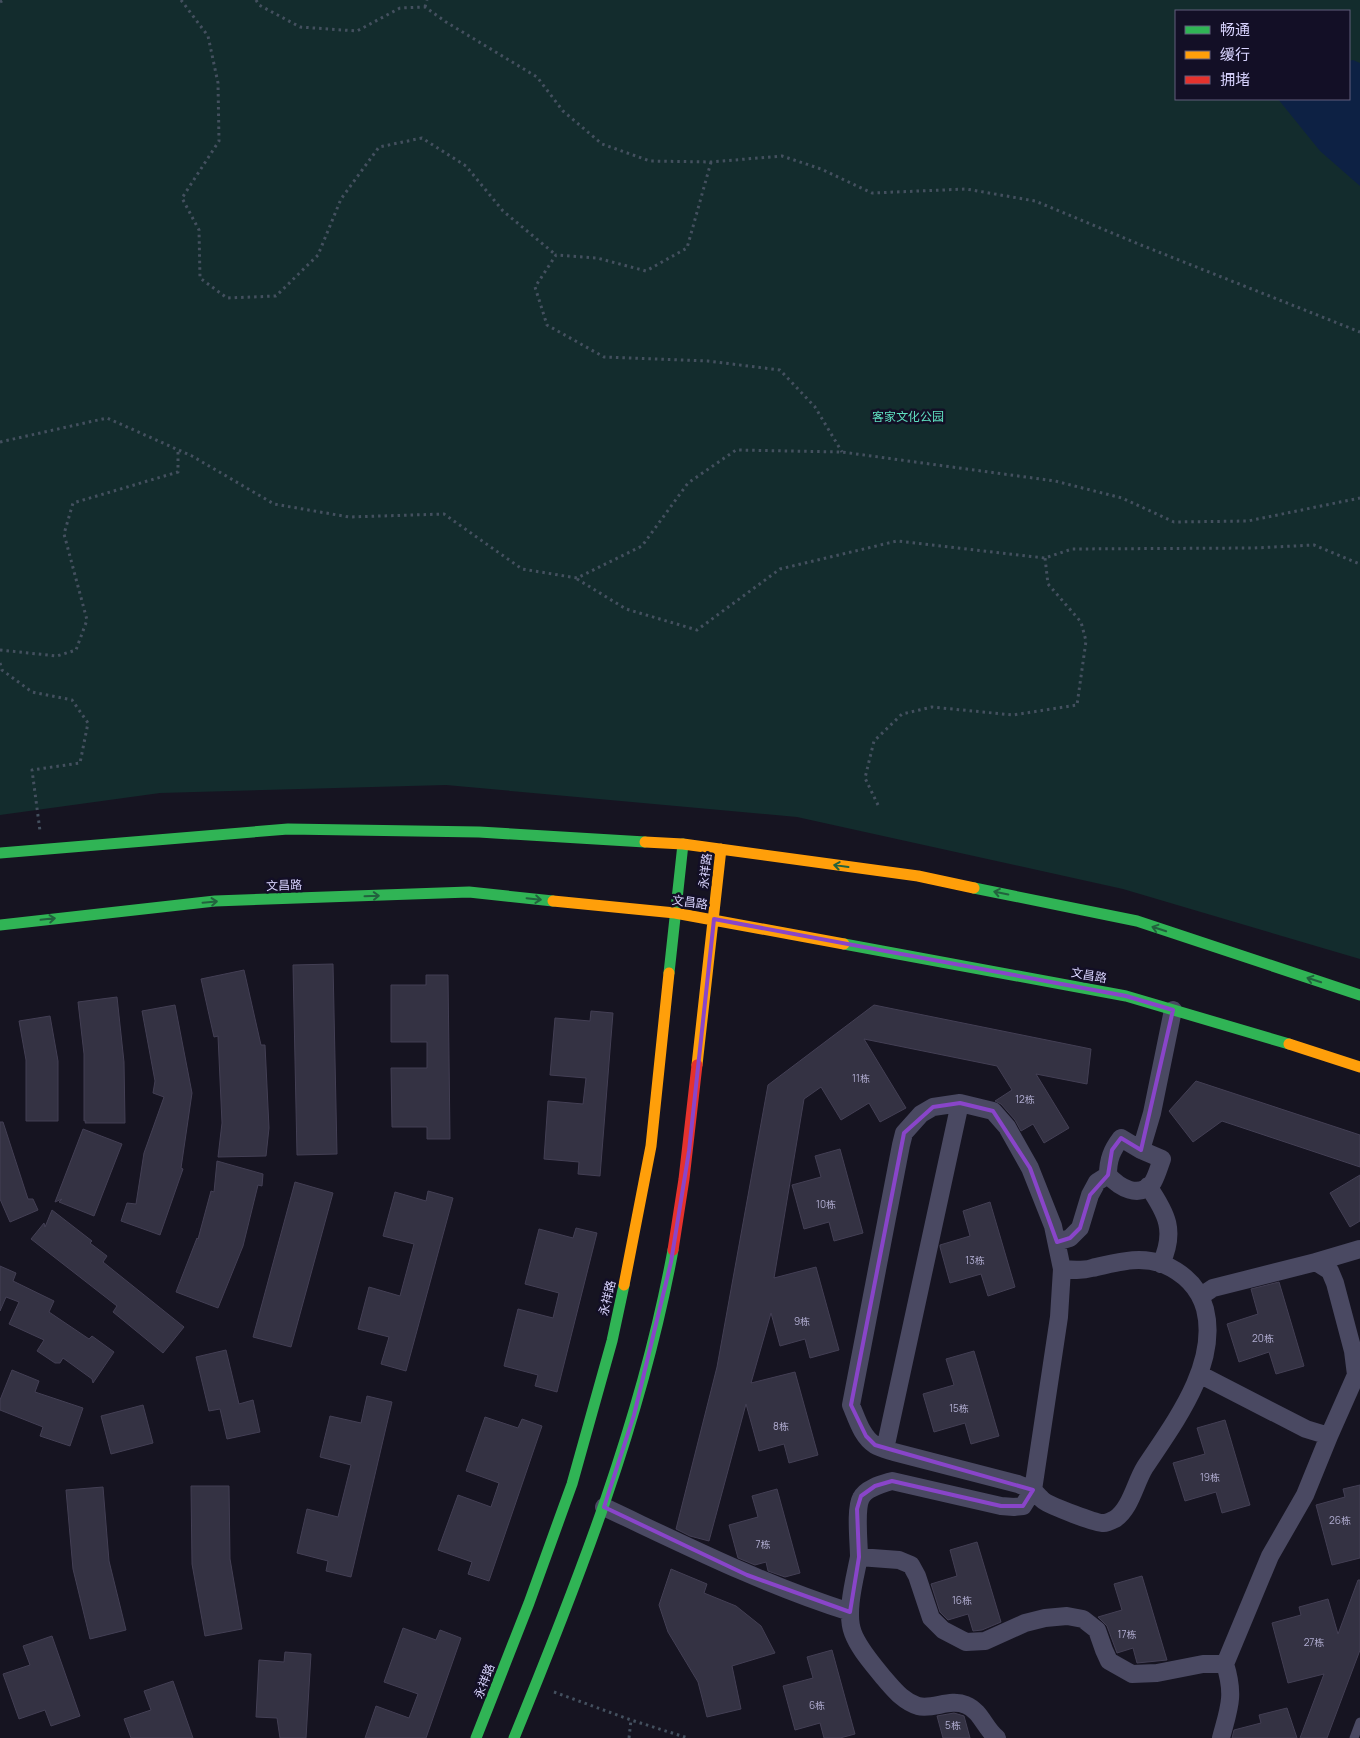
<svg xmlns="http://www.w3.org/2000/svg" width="1360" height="1738" font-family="Manrope,'Noto Sans SC',sans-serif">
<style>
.green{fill:#132c2d;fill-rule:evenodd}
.water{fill:#0d2144}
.building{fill:#343243;stroke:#433f54}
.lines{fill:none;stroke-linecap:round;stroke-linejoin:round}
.path{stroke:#44505f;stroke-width:3;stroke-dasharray:2.5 4;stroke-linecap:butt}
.lane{stroke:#4a4962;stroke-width:9}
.street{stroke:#4a4962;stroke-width:18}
.fast{stroke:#30b455;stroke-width:11}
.slow{stroke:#ff9f0a;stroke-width:11}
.jam{stroke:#e5322d;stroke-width:11}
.oneway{stroke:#22623e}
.marked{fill:none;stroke:#8945c9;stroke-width:4;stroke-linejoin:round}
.labels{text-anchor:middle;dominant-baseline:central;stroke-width:5;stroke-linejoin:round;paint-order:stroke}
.number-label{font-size:10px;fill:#b0acd0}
.park-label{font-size:12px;fill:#5fe0c0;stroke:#130f26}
.street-label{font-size:12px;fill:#d9d4ff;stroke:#130f26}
</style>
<rect width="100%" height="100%" fill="#161421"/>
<path class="green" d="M 0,0 L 1360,0 L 1360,959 L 1123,889 L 797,817 L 446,785 L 160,793 L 0,815 ZM 1176,11 L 1349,11 L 1349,99 L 1176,99 Z"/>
<path class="water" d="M 1353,60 L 1360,63 L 1360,186 L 1320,151 L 1278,99 L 1349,99 L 1349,61 Z"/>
<path class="building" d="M 333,964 L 337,1154 L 297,1155 L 293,965 Z
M 244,970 L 261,1045 L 265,1045 L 269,1128 L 266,1156 L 218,1157 L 222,1123 L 218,1036 L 214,1037 L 201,979 Z
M 426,975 L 448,975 L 450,1139 L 427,1139 L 427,1127 L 392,1127 L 391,1068 L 427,1068 L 427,1042 L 391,1042 L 391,985 L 426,985 Z
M 117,997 L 124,1062 L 125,1123 L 85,1123 L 86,1121 L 84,1121 L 84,1054 L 78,1002 Z
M 175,1005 L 192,1093 L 181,1168 L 183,1169 L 160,1235 L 121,1221 L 127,1203 L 136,1204 L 144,1153 L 164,1097 L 153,1093 L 155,1081 L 142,1011 Z
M 874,1005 L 1091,1049 L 1087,1084 L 1036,1074 L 1069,1128 L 1044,1143 L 1033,1124 L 1021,1131 L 1015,1120 L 1001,1104 L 995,1101 L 1012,1090 L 997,1066 L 864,1039 L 906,1108 L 880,1122 L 869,1103 L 841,1120 L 821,1087 L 804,1099 L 774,1278 L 816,1267 L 839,1350 L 810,1358 L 805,1339 L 780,1346 L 771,1313 L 751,1383 L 795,1372 L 818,1455 L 789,1463 L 784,1444 L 759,1451 L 746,1404 L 709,1541 L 690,1536 L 676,1529 L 717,1367 L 768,1085 Z
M 591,1011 L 613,1013 L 600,1176 L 578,1174 L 579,1162 L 544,1159 L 548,1101 L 583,1104 L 586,1078 L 550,1075 L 555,1018 L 590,1021 Z
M 50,1016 L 58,1061 L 58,1121 L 26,1121 L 26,1060 L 19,1021 Z
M 1196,1081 L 1360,1135 L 1360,1167 L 1222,1121 L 1193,1142 L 1169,1111 Z
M 0,1122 L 3,1122 L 28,1199 L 33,1199 L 38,1210 L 10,1222 L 0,1199 Z
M 83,1129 L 122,1144 L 94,1216 L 59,1202 L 62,1199 L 55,1202 Z
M 840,1149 L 863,1233 L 834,1241 L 829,1222 L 804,1229 L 792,1185 L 821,1177 L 815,1156 Z
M 217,1161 L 263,1174 L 262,1186 L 258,1185 L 243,1246 L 218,1308 L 176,1292 L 197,1238 L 198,1239 L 211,1191 L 214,1192 Z
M 1360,1175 L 1360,1221 L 1350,1227 L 1330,1193 Z
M 295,1182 L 333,1193 L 291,1347 L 253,1337 Z
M 428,1191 L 453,1198 L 406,1371 L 381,1364 L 389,1337 L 358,1329 L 369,1287 L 400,1296 L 414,1244 L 383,1236 L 395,1192 L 426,1201 Z
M 990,1202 L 1015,1287 L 988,1296 L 981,1274 L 950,1283 L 940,1247 L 940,1245 L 970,1236 L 963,1211 Z
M 52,1210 L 92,1241 L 90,1243 L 107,1256 L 103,1262 L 184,1327 L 163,1353 L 113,1312 L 117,1306 L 31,1239 L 44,1223 L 45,1227 Z
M 576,1228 L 597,1233 L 557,1392 L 535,1386 L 538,1375 L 504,1366 L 518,1309 L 553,1318 L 559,1293 L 525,1284 L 539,1229 L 573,1238 Z
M 0,1266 L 16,1273 L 13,1281 L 54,1301 L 49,1312 L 89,1339 L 92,1336 L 114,1352 L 93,1383 L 92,1379 L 63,1358 L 60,1363 L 55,1363 L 37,1351 L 44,1340 L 9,1324 L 19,1302 L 6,1297 L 0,1311 Z
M 1279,1282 L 1304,1366 L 1276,1374 L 1269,1352 L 1239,1362 L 1227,1324 L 1258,1314 L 1251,1289 Z
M 226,1350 L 239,1404 L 253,1400 L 260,1432 L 227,1439 L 220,1409 L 209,1411 L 196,1357 Z
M 974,1351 L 999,1436 L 971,1444 L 965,1423 L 934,1432 L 923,1394 L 954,1385 L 946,1359 Z
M 12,1370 L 39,1381 L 35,1392 L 83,1408 L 70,1446 L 40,1436 L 43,1427 L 0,1410 L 0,1400 Z
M 367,1396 L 392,1402 L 351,1577 L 326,1571 L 328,1561 L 297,1553 L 307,1509 L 338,1517 L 351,1465 L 320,1457 L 330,1416 L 361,1423 Z
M 143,1405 L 153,1443 L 111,1454 L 101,1416 Z
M 485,1417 L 518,1428 L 522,1419 L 542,1426 L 489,1581 L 468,1574 L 472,1562 L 438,1550 L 458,1495 L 491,1507 L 499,1483 L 466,1471 Z
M 1225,1420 L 1250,1505 L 1222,1513 L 1216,1492 L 1185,1501 L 1173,1463 L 1205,1454 L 1197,1428 Z
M 1360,1485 L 1360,1558 L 1332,1565 L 1316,1505 L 1345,1497 L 1343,1489 Z
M 191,1486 L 229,1486 L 230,1559 L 242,1629 L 205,1636 L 192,1564 Z
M 103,1487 L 109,1561 L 126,1630 L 90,1639 L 73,1569 L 66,1490 Z
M 777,1489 L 800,1573 L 785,1577 L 768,1571 L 766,1562 L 755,1565 L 738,1558 L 729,1525 L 758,1517 L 752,1496 Z
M 977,1542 L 1001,1622 L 982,1630 L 973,1631 L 968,1614 L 948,1620 L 940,1612 L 931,1584 L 957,1576 L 950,1550 Z
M 671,1569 L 707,1584 L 704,1593 L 736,1606 L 761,1626 L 775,1653 L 732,1666 L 741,1709 L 707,1717 L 698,1682 L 668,1632 L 659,1605 Z
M 1142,1576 L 1167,1660 L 1137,1663 L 1133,1648 L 1117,1653 L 1107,1626 L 1098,1617 L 1122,1610 L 1114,1584 Z
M 1358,1580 L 1360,1580 L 1360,1650 L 1327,1738 L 1300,1738 L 1324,1674 L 1288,1683 L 1272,1623 L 1301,1615 L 1299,1607 L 1328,1599 L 1338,1634 Z
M 403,1628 L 436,1640 L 440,1630 L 461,1638 L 426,1738 L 365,1738 L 376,1706 L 409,1718 L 418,1694 L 384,1682 Z
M 52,1636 L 80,1716 L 51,1726 L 45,1710 L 19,1719 L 3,1674 L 30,1665 L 23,1646 Z
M 832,1650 L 855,1734 L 840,1738 L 824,1738 L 820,1723 L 795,1730 L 783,1686 L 813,1678 L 807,1657 Z
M 285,1652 L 311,1654 L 306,1738 L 280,1738 L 277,1718 L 256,1717 L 259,1660 L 284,1662 Z
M 173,1681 L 193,1738 L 131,1738 L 124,1719 L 151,1710 L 144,1691 Z
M 1287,1708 L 1297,1738 L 1232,1738 L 1234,1730 L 1261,1723 L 1259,1715 Z
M 954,1713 L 964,1716 L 970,1738 L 943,1738 L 937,1716 Z"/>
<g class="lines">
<path class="path" d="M 181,0 L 208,36 L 218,83 L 219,141 L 182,198 L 199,230 L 200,278 L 227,298 L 276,296 L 318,255 L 341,199 L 379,147 L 422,138 L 466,166 L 503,211 L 556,255
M 256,0 L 259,5 L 300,27 L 357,31 L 400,8 L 425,7 L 446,22 L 537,77 L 563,111 L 602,144 L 650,161 L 711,162 L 782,156 L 821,169 L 872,193 L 966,189 L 1035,201 L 1141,245 L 1360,332
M 0,2 L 4,0
M 425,7 L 427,0
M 711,162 L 687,248 L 646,271 L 597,258 L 556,255 L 535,287 L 547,325 L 604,357 L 708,361 L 780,370 L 815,407 L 842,452
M 0,442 L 107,418 L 192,456 L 274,504 L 349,517 L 444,514 L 522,569 L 577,578 L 642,546 L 688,483 L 736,450 L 842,452 L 1055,481 L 1122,498 L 1174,522 L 1248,521 L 1360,498
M 577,579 L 626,609 L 697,630 L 780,569 L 897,541 L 1045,558 L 1072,549 L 1254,548 L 1314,545 L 1360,564
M 0,650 L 57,656 L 76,650 L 87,620 L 64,534 L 73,503 L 178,472 L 178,450
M 0,663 L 2,670 L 32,692 L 72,700 L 88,723 L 80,763 L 32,770 L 40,831
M 878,805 L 865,778 L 874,741 L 902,714 L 932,707 L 1013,715 L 1077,705 L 1086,641 L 1081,622 L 1048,584 L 1045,558
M 554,1692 L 631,1720 L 688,1738
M 629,1738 L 631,1720"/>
<path class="lane" d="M 1354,1738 L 1360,1722"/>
<path class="street" d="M 1121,1138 L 1141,1150 L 1162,1159 C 1159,1167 1157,1175 1153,1182 C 1139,1200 1119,1187 1108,1175 C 1108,1159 1112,1150 1121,1138 Z
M 1141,1150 L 1152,1113 L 1173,1010
M 1148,1186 C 1167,1214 1176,1231 1161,1264
M 1057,1242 L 1070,1238 L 1080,1228 L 1090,1195 L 1097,1182 L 1108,1175
M 1316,1262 L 1360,1249
M 1062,1269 C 1072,1270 1082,1271 1092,1268 C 1116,1263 1138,1255 1163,1264 C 1184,1273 1199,1287 1205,1309 C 1219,1365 1174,1423 1145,1467 C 1135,1483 1131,1508 1115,1519 C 1113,1520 1107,1523 1104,1523 C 1097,1524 1051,1506 1044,1501 C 1040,1498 1037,1494 1033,1490 L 1059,1317 L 1062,1269 L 1053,1226 L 1030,1168 L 1007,1127 L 993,1111 L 960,1103 L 933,1107 L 921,1114 L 904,1133 L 901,1145 L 851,1405 C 857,1419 862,1437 875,1445 C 880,1448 888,1450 894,1452 L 1018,1484 L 1033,1490 L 1023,1506 L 1014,1507 L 1001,1506 L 892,1481 C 882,1484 866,1488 861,1498 C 855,1509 859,1543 859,1557 L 899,1560 L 911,1565 L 917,1576 L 931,1618 L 943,1630 L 966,1642 L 985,1641 L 1025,1623 L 1045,1618 L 1067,1616 L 1083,1619 L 1097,1630 L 1104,1650 L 1109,1661 L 1132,1674 L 1157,1673 L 1203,1664 L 1225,1664 L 1270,1556 L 1305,1495 L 1329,1436
M 1199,1374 L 1306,1429 L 1329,1436 L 1356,1375 L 1353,1351 L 1335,1283 L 1330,1271 L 1316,1262 L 1213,1288 L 1201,1296
M 885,1449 L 960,1103
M 604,1507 C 685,1545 764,1585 850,1612
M 859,1557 C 855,1578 845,1613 853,1633 C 859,1649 872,1663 883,1677 C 893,1688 902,1701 918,1706 C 933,1710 950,1698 966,1705 C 981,1711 985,1729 997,1738
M 1221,1738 C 1229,1708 1235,1696 1225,1664"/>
<path class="fast" d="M 0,853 L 288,829 L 479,832 L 645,842
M 974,888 L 1137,921 L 1360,995
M 0,925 L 215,901 L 469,892 L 553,901
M 844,944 L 1126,996 L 1289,1044
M 669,973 L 683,844
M 476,1738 L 529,1603 L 572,1484 L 612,1341 L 624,1285
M 514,1738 C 579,1579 642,1419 673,1250"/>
<path class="slow" d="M 645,842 L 683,844 L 918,876 L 974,888
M 553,901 L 675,913 L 844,944
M 1289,1044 L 1360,1067
M 697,1065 L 721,849
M 624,1285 L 651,1146 L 669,973"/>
<path class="jam" d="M 673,1250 L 684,1179 L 697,1065"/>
</g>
<defs><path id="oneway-shaft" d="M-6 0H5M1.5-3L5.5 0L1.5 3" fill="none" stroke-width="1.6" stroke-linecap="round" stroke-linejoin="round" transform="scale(1.25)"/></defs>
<g class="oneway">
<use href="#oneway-shaft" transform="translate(841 866) rotate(-172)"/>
<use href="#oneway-shaft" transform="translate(1001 893) rotate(-168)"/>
<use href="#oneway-shaft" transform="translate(372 896) rotate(-2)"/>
<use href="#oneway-shaft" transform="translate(534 899) rotate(6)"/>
<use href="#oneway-shaft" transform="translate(210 902) rotate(-5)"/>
<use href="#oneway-shaft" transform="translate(48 919) rotate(-6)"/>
<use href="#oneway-shaft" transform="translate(1159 929) rotate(-162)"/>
<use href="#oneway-shaft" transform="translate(1314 980) rotate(-162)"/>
</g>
<path class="marked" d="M 714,919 L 1126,996 L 1173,1010 L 1141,1150 L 1121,1138 L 1112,1150 L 1108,1175 L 1090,1195 L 1080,1228 L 1070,1238 L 1057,1242 L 1030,1168 L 993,1111 L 960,1103 L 933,1107 L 904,1133 L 851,1405 L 866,1436 L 875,1445 L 1033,1490 L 1023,1506 L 1001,1506 L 892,1481 L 875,1486 L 861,1496 L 857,1509 L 859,1557 L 850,1612 L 747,1575 L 604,1507 L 634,1415 L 671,1262 L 689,1151 Z"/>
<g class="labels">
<g class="number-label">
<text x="861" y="1078">11栋</text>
<text x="1025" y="1099">12栋</text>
<text x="826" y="1204">10栋</text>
<text x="975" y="1260">13栋</text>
<text x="802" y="1321">9栋</text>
<text x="1263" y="1338">20栋</text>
<text x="959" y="1408">15栋</text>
<text x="781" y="1426">8栋</text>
<text x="1210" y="1477">19栋</text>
<text x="1340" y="1520">26栋</text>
<text x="763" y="1544">7栋</text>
<text x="962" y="1600">16栋</text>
<text x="1127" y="1634">17栋</text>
<text x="1314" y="1642">27栋</text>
<text x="817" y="1705">6栋</text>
<text x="953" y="1725">5栋</text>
</g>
<g class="park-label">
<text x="908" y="416">客家文化公园</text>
</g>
<g class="street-label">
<text transform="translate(705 871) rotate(-84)">永祥路</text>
<text transform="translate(284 885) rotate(-2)">文昌路</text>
<text transform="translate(690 902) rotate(8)">文昌路</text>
<text transform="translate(1089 975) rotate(10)">文昌路</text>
<text transform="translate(607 1298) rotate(-77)">永祥路</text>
<text transform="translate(484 1681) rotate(-69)">永祥路</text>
</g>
</g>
<rect x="1175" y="10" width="175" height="90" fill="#130f26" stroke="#625e7d"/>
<rect x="1185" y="26" width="25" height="8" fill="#30b455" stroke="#625e7d"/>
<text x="1220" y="35" font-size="15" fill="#d9d4ff">畅通</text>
<rect x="1185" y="51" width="25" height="8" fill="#ff9f0a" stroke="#625e7d"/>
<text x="1220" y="60" font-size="15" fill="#d9d4ff">缓行</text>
<rect x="1185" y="76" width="25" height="8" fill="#e5322d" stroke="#625e7d"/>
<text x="1220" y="85" font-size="15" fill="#d9d4ff">拥堵</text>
</svg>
